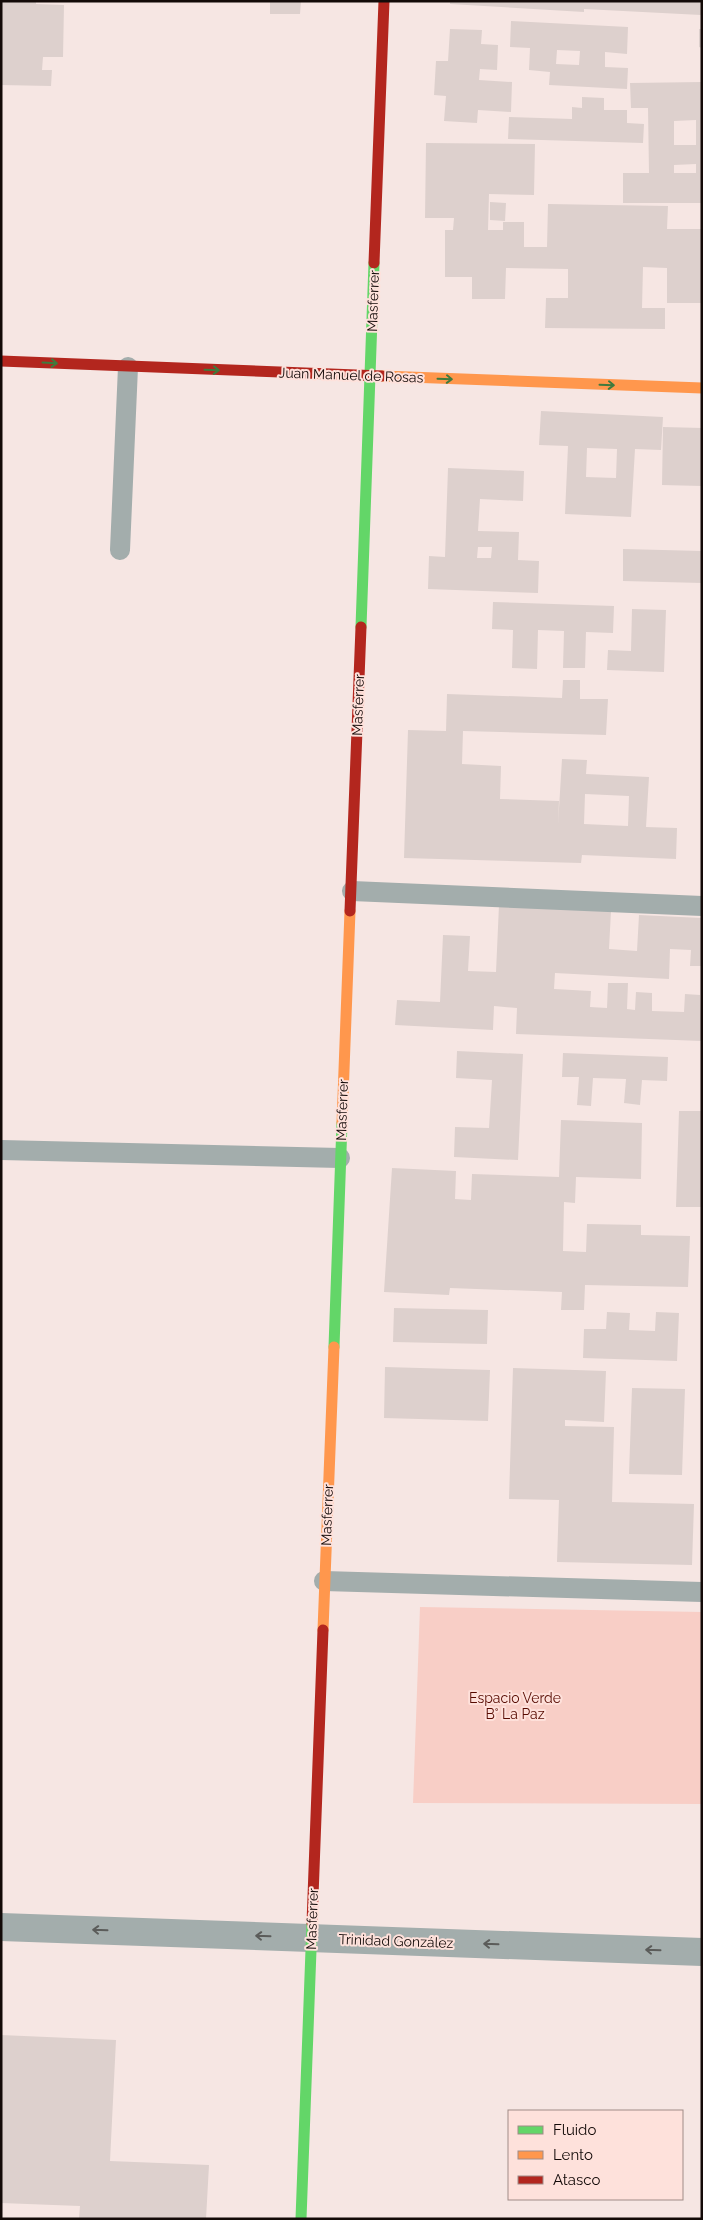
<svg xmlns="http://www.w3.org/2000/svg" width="703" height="2220" font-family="Raleway,sans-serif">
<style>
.green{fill:#f8cec6}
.building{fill:#ddd0cd;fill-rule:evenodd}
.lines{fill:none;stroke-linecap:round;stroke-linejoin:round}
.lane{stroke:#a3adac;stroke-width:20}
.street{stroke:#a3adac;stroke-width:28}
.fast{stroke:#63d668;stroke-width:11}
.slow{stroke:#ff974d;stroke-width:11}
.jam{stroke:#b3261e;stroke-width:11}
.oneway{stroke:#3f7a3d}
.oneway2{stroke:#5b5c5a}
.labels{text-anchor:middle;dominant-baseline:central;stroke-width:4;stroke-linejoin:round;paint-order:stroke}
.street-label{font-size:14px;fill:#130a08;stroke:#fee1db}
.park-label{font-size:14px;fill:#570a00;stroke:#fee1db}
</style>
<rect width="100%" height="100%" fill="#f6e6e3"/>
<path class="green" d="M 420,1607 L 702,1612 L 702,1804 L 413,1803 Z"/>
<path class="building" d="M 1,1 L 36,1 L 36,4 L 64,5 L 63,57 L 43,57 L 42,70 L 52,70 L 51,86 L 1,85 Z
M 270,1 L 301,1 L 300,14 L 270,14 Z
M 450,1 L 702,1 L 702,9 L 701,15 L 584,9 L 584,12 L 450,4 Z
M 511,21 L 628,27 L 627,54 L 605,52 L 605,67 L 628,68 L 627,89 L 549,85 L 550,72 L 529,70 L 530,48 L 510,47 ZM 557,50 L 580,51 L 579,65 L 556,64 Z
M 450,29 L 482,30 L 481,44 L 498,45 L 497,70 L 480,69 L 479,80 L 512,82 L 511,112 L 478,110 L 477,123 L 444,121 L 446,96 L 434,95 L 436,61 L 448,61 Z
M 699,29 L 702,29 L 702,48 L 699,47 Z
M 702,82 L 702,203 L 623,203 L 623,173 L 649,173 L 648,108 L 631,108 L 630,83 ZM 696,120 L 696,145 L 674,145 L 674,121 ZM 696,164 L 696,173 L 674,173 L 674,165 Z
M 582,97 L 604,98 L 604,110 L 627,110 L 627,123 L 644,124 L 643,143 L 508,139 L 509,117 L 572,119 L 572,107 L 582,108 Z
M 426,143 L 535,144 L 534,195 L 489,194 L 488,230 L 503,230 L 503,222 L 524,222 L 524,247 L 547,247 L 548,204 L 668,206 L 667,229 L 702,229 L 702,303 L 667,303 L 667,268 L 643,267 L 642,308 L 665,308 L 665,329 L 545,328 L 546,298 L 568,298 L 568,269 L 506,268 L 505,299 L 472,299 L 472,277 L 445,277 L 445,230 L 453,230 L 454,218 L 425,218 Z
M 490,202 L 506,203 L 505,221 L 490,220 Z
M 541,411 L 663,417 L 661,450 L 635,449 L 631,517 L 565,514 L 568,446 L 539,445 ZM 587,448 L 617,449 L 616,478 L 586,477 Z
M 663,427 L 702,428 L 702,486 L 662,485 Z
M 448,468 L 524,471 L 523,501 L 480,499 L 478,531 L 519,532 L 518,560 L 539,561 L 538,593 L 428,589 L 429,556 L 445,557 ZM 478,547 L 492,547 L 491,558 L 477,558 Z
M 623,549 L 702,551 L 702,583 L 623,581 Z
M 493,602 L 614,606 L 613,633 L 586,632 L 585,668 L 563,668 L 564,631 L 538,630 L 537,669 L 512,668 L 513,630 L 492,629 Z
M 632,609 L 666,610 L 664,672 L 607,670 L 608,650 L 631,651 Z
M 563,680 L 580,680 L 580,699 L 608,699 L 606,735 L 463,731 L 462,764 L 501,766 L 500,799 L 559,801 L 558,825 L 562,759 L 587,760 L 586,774 L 649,777 L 646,827 L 677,828 L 676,859 L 582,855 L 581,863 L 404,858 L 408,730 L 446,731 L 447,694 L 562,698 ZM 585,794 L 629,796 L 628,826 L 584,824 Z
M 499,905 L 611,911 L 609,949 L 637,951 L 639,915 L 702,918 L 702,966 L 690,966 L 691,950 L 670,949 L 669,979 L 555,973 L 554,989 L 591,991 L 590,1007 L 607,1008 L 608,983 L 628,983 L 627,1009 L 635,1010 L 636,992 L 652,993 L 652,1011 L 684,1012 L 685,994 L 700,995 L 702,1041 L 516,1034 L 517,1008 L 494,1006 L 493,1030 L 395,1025 L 397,1000 L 440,1002 L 443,935 L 470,936 L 468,971 L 496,972 Z
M 457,1051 L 523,1054 L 518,1160 L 454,1157 L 455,1127 L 489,1128 L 492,1080 L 456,1078 Z
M 563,1053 L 668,1057 L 667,1081 L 642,1080 L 640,1105 L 624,1103 L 626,1079 L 593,1078 L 591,1106 L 577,1105 L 579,1077 L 562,1077 Z
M 679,1111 L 702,1111 L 702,1207 L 676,1207 Z
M 561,1120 L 642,1123 L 641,1179 L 576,1177 L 575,1203 L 564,1202 L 563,1251 L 586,1252 L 587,1224 L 641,1225 L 641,1235 L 690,1236 L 688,1287 L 585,1285 L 584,1310 L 561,1310 L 562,1292 L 450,1288 L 449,1295 L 384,1292 L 392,1168 L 456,1171 L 455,1199 L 471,1200 L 472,1174 L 559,1177 Z
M 394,1308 L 488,1310 L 487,1344 L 393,1342 Z
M 607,1312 L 630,1313 L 629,1330 L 655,1331 L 656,1312 L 679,1313 L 677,1361 L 583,1358 L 584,1329 L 606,1329 Z
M 385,1367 L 490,1370 L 488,1421 L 384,1418 Z
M 513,1368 L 606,1371 L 604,1422 L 565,1420 L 565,1426 L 614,1427 L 612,1502 L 694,1504 L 692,1565 L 557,1562 L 559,1500 L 509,1499 Z
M 632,1388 L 685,1389 L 682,1475 L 629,1474 Z
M 1,2035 L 116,2040 L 110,2161 L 209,2165 L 206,2219 L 79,2219 L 80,2206 L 1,2203 Z"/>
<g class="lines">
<path class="lane" d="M 120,550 L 128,367
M 352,891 L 702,906
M 1,1150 L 340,1158
M 324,1581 L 702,1592"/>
<path class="street" d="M 1,1927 L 702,1952"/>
<path class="fast" d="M 361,627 L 374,263
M 334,1347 L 342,1123
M 301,2219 L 312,1923"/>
<path class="slow" d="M 382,376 L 702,388
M 342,1123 L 350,911
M 323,1630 L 334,1347"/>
<path class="jam" d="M 374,263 L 384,1
M 1,361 L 382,376
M 350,911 L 361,627
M 312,1923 L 323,1630"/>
</g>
<defs><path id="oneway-shaft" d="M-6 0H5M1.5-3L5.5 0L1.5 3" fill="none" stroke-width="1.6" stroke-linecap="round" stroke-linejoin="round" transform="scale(1.25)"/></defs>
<g class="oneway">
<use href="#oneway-shaft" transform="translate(50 363) rotate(3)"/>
<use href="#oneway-shaft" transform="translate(212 370) rotate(2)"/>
<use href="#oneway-shaft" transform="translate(445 379) rotate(2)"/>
<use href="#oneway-shaft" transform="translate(607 385) rotate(2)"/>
</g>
<g class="oneway2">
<use href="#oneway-shaft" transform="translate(100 1930) rotate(-178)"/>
<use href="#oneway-shaft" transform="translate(263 1936) rotate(-178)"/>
<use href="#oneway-shaft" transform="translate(491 1944) rotate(-178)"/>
<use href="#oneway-shaft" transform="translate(653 1950) rotate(-178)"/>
</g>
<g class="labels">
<g class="street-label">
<text transform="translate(373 301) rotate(-88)">Masferrer</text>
<text transform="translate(351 375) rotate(2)">Juan Manuel de Rosas</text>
<text transform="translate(358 705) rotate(-88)">Masferrer</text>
<text transform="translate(342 1110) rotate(-88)">Masferrer</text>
<text transform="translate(327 1515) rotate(-88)">Masferrer</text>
<text transform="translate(312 1919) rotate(-88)">Masferrer</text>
<text transform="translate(396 1941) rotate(2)">Trinidad González</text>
</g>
<g class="park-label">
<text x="515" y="1698">Espacio Verde<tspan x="515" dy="16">B° La Paz</tspan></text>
</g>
</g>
<rect width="703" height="2220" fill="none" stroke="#130a08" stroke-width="5"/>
<rect x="508" y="2110" width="175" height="90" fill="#fee1db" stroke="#a08b87"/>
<rect x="518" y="2126" width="25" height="8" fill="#63d668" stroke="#a08b87"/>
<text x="553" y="2135" font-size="15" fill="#130a08">Fluido</text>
<rect x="518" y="2151" width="25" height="8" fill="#ff974d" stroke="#a08b87"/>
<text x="553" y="2160" font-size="15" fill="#130a08">Lento</text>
<rect x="518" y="2176" width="25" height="8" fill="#b3261e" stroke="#a08b87"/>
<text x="553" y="2185" font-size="15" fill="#130a08">Atasco</text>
</svg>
